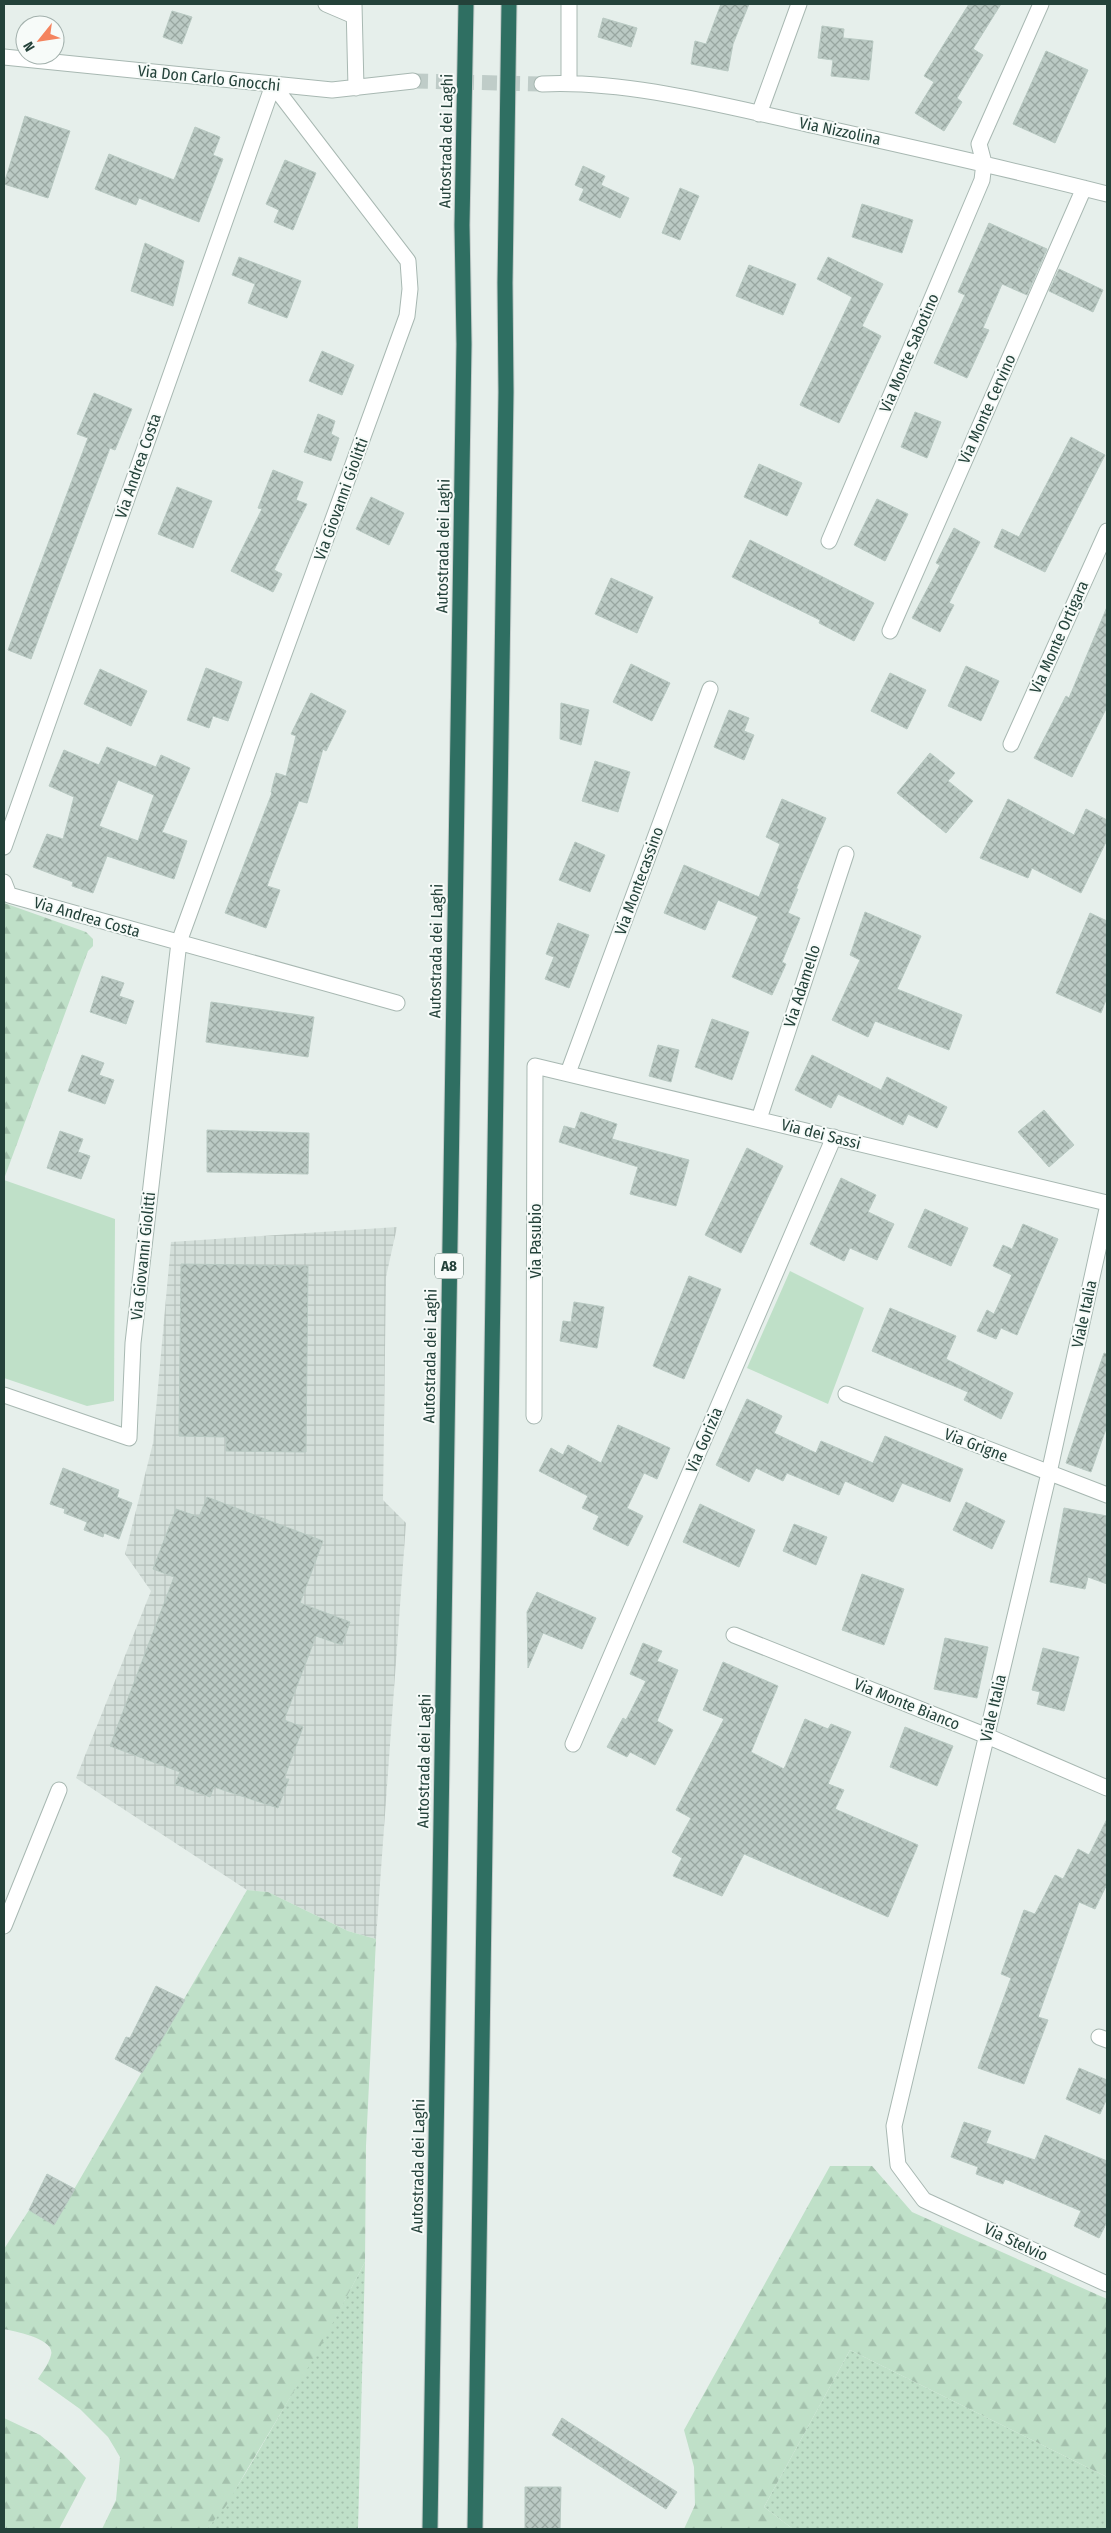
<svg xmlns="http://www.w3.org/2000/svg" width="1111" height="2533" font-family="'Fira Sans Condensed',sans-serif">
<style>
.industrial{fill:url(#industrial-grid)}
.grass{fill:url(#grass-dots)}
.forest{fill:url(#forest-firs)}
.park{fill:#bfe0c8}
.building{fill:url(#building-cross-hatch);stroke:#b8c9c2;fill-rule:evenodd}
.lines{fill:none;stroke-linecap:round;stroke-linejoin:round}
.street-tunnel{stroke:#bfccc8;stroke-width:15;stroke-dasharray:15 8;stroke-linecap:butt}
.street-casing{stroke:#a8b8b2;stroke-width:17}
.highway-casing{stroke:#c2cac8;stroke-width:17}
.street{stroke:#fff;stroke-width:15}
.highway{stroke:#2f6f62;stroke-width:15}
.labels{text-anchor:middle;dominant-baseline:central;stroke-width:4;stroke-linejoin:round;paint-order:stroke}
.shield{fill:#f7fbf9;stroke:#637a73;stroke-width:1}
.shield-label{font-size:15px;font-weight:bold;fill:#24423a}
.street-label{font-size:16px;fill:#24423a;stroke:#f7fbf9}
</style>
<defs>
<pattern id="industrial-grid" width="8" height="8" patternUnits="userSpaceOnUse" patternTransform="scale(1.25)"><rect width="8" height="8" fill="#d4dfda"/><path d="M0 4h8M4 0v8" fill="none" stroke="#b6c1bc"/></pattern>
<pattern id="grass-dots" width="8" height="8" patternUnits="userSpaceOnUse" patternTransform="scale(1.25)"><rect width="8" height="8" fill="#bfe0c8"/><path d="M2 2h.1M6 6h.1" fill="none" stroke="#a4c1ad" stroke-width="1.8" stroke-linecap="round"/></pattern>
<pattern id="forest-firs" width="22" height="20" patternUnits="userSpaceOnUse" patternTransform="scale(1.25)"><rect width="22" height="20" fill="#bfe0c8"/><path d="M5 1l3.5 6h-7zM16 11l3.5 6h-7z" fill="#a4c1ad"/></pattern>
<pattern id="building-cross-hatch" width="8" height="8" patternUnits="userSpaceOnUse" patternTransform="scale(1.25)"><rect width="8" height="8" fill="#bbcac4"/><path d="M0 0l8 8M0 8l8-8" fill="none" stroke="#98a6a0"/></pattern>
</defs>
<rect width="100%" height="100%" fill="#e6efeb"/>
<path class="industrial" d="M 397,1227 L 386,1277 L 383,1500 L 406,1523 L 376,1939 L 348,1931 L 268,1892 L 247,1890 L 76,1778 L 151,1591 L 125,1554 L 153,1443 L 171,1242 Z"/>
<path class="grass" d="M 365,2262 L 358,2529 L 207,2529 C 232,2498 251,2464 271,2430 C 304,2374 335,2319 365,2262 Z
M 850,2350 L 1107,2477 L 1107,2529 L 793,2529 L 764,2507 Z"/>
<path class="forest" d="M 4,903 L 86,932 L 93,939 L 93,946 L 88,951 L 4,1179 Z
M 247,1890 L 268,1892 L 348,1931 L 376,1939 L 366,2146 L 365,2262 L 318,2351 L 248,2468 L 226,2506 L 207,2529 L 102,2529 L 116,2500 L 120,2457 L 108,2437 L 80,2409 L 38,2379 C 42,2372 49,2364 51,2355 C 56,2339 14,2331 4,2329 L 4,2249 L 29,2210 L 54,2224 Z
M 830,2166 L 872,2166 L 912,2212 L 1107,2299 L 1107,2477 L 850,2350 L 764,2507 L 793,2529 L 684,2529 L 695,2505 L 694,2467 L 684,2430 Z
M 4,2418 L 40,2435 L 63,2454 L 86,2478 L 59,2529 L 4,2529 Z"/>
<path class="park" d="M 4,1180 L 115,1219 L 114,1401 L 87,1406 L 4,1378 Z
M 790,1271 L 864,1308 L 828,1404 L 747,1368 Z"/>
<path class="building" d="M 721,4 L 749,4 L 733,44 L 728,71 L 691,64 L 695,41 L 706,44 Z
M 969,4 L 1001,4 L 973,49 L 983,55 L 957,98 L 962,102 L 944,131 L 915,113 L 934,82 L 924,76 Z
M 172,11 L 192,17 L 182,44 L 163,37 Z
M 603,18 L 637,28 L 631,47 L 598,37 Z
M 822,26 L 844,29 L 843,38 L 873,41 L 869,80 L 831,76 L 833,60 L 818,58 Z
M 1046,51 L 1088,70 L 1055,143 L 1013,124 Z
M 25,116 L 70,131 L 48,198 L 4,184 Z
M 195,127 L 220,137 L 213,155 L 223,159 L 199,222 L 139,198 L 136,205 L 95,189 L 109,154 L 174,180 Z
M 285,160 L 316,173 L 293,230 L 274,222 L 279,210 L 266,204 Z
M 583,166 L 605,176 L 601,185 L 629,198 L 620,218 L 579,200 L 584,189 L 575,185 Z
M 680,188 L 699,196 L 680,240 L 662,233 Z
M 862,204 L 913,220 L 902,253 L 852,237 Z
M 989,223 L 1047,249 L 1027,295 L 1002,284 L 983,328 L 989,330 L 967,378 L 934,363 L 965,295 L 958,292 Z
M 145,243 L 184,261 L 173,306 L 131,291 Z
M 239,257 L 301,281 L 287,318 L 248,303 L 255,284 L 232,275 Z
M 828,257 L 883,284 L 862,326 L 881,336 L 839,423 L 800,405 L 852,297 L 817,279 Z
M 749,265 L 796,284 L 783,315 L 736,296 Z
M 1059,269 L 1103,290 L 1093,312 L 1049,291 Z
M 322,351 L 354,365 L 342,395 L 309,381 Z
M 94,393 L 132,409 L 115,450 L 110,448 L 31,659 L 8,650 L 88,438 L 77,434 Z
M 915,412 L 941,422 L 927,458 L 901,447 Z
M 318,414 L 335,421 L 331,434 L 339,438 L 331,461 L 304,452 Z
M 1071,437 L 1105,455 L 1045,572 L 994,547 L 1002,529 L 1019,537 Z
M 759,464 L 802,483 L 787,516 L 744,497 Z
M 273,470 L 303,482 L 296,500 L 307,504 L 274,570 L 282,574 L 273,592 L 231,571 L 262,509 L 258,508 Z
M 177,487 L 212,501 L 193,548 L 158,534 Z
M 371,497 L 404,513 L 389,545 L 356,529 Z
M 877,499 L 908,514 L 885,561 L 854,545 Z
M 954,528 L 980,542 L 949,603 L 954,605 L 940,632 L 912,618 L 940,565 L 936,563 Z
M 750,540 L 874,603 L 854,641 L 819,623 L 820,620 L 732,577 Z
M 611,578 L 653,597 L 637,633 L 595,614 Z
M 1107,607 L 1107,707 L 1072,777 L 1034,758 L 1066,696 L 1069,698 Z
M 631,664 L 670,683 L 652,721 L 613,702 Z
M 966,666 L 999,681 L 981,721 L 948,706 Z
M 206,668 L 242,682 L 228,721 L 213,716 L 209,728 L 187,720 Z
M 100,669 L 147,691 L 131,726 L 84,704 Z
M 890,673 L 926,690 L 907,729 L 871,711 Z
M 311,693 L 346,711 L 326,751 L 323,749 L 307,803 L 299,801 L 267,886 L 280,890 L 266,928 L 225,913 L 272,793 L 271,792 L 276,773 L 286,776 L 296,736 L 291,734 Z
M 561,703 L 589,710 L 581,745 L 560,739 Z
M 729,710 L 749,718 L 744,731 L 754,735 L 744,760 L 714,747 Z
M 107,747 L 156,767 L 161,755 L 190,768 L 162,832 L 187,841 L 174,879 L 107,856 L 93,893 L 72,886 L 73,882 L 33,867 L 47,834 L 63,839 L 74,797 L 49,786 L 64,750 L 99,765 ZM 118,780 L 154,795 L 138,841 L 99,826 Z
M 930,753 L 955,773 L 948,781 L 973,801 L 946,833 L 897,793 Z
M 595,761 L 630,772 L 618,812 L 582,801 Z
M 782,799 L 826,818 L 796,889 L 798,889 L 788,913 L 800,918 L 782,962 L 786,964 L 772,995 L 732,977 L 758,917 L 718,900 L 705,930 L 664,913 L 684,865 L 759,897 L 780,844 L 766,837 Z
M 1008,799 L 1074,835 L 1086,809 L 1107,820 L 1107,840 L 1081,893 L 1032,868 L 1028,878 L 980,858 Z
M 575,842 L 605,855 L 590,892 L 559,880 Z
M 865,912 L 921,936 L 897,989 L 962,1015 L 949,1050 L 875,1021 L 868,1037 L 832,1020 L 860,960 L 850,955 Z
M 1090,913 L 1107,921 L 1107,997 L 1101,1013 L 1056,993 Z
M 558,923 L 589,935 L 569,988 L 545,979 L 554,957 L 546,954 Z
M 102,976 L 124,983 L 119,996 L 134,1001 L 126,1024 L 90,1012 Z
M 211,1002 L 314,1017 L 308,1057 L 206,1042 Z
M 712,1019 L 749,1032 L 732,1080 L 695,1067 Z
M 658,1045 L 679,1050 L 671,1082 L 649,1076 Z
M 82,1055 L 104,1063 L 99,1075 L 114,1080 L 105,1104 L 68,1091 Z
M 812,1055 L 881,1090 L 887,1077 L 947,1107 L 937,1128 L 908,1114 L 903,1125 L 838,1094 L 831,1108 L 795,1090 Z
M 1044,1110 L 1074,1145 L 1049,1167 L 1018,1132 Z
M 581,1112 L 617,1124 L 612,1139 L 689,1160 L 676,1206 L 630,1194 L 638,1167 L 559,1142 L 564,1126 L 575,1129 Z
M 207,1130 L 309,1133 L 308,1174 L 207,1172 Z
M 60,1131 L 83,1139 L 78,1152 L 90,1156 L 81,1179 L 47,1168 Z
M 747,1148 L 783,1166 L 741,1253 L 705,1235 Z
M 841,1178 L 876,1195 L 868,1212 L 894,1224 L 877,1260 L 850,1248 L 844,1261 L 810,1244 Z
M 925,1209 L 968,1228 L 951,1266 L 908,1247 Z
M 1023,1224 L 1058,1239 L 1017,1335 L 1001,1328 L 996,1339 L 977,1331 L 987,1310 L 994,1314 L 1012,1275 L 993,1266 L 1003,1245 L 1012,1249 Z
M 181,1264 L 308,1266 L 306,1452 L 226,1451 L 226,1437 L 179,1436 Z
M 689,1276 L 721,1289 L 684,1379 L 653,1366 Z
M 574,1302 L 604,1307 L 597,1348 L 560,1341 L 563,1321 L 571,1322 Z
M 890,1308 L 956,1336 L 946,1359 L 1013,1393 L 1001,1419 L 964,1400 L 968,1392 L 872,1351 Z
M 1104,1353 L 1107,1354 L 1107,1426 L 1091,1472 L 1066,1463 Z
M 747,1399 L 782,1416 L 774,1433 L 816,1453 L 821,1441 L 873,1463 L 885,1436 L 963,1469 L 950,1502 L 902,1483 L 893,1502 L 845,1481 L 839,1495 L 787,1473 L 783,1481 L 756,1468 L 749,1482 L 716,1465 Z
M 618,1425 L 670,1448 L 657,1479 L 644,1473 L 627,1508 L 643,1516 L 628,1546 L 593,1529 L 599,1516 L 582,1508 L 588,1496 L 539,1471 L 551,1448 L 563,1455 L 568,1445 L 601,1463 Z
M 63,1468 L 119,1490 L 117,1497 L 132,1503 L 119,1539 L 104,1533 L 103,1537 L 84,1530 L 87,1522 L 64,1513 L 65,1509 L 50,1504 Z
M 207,1497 L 323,1541 L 300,1603 L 350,1622 L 342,1645 L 316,1636 L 284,1720 L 303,1727 L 284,1779 L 289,1779 L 278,1808 L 214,1787 L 210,1797 L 175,1784 L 180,1772 L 110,1746 L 174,1577 L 153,1569 L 176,1509 L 199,1517 Z
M 966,1502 L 1005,1521 L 992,1549 L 953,1530 Z
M 700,1504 L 755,1530 L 739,1567 L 683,1542 Z
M 1064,1508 L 1107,1516 L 1107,1584 L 1088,1577 L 1085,1589 L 1050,1582 Z
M 794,1524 L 827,1537 L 816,1565 L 783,1551 Z
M 862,1574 L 904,1589 L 884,1645 L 842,1630 Z
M 537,1592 L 596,1618 L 582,1649 L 543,1633 L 528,1668 L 527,1612 Z
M 945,1638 L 988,1647 L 977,1698 L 934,1689 Z
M 643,1643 L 662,1651 L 657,1661 L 678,1670 L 657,1721 L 673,1730 L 655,1765 L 630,1752 L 627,1757 L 607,1747 L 623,1718 L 626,1720 L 646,1681 L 630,1674 Z
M 1043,1648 L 1079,1657 L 1064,1711 L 1037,1704 L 1040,1692 L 1032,1690 Z
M 723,1662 L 778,1686 L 751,1752 L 784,1769 L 805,1719 L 828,1729 L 831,1724 L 851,1732 L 828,1784 L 844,1790 L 835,1809 L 918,1845 L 888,1917 L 744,1854 L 722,1896 L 673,1876 L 682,1858 L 672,1852 L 691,1818 L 676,1810 L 724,1719 L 703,1710 Z
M 905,1727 L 953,1746 L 937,1786 L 890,1767 Z
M 1107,1819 L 1107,1884 L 1095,1909 L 1079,1902 L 1038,2017 L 1048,2020 L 1024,2084 L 978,2068 L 1011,1978 L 1001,1974 L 1024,1910 L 1035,1914 L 1055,1875 L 1063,1879 L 1078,1849 L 1089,1855 Z
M 156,1986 L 185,2000 L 142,2073 L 115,2059 L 126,2037 L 130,2038 Z
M 1079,2068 L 1107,2080 L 1107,2098 L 1100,2114 L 1066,2099 Z
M 964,2122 L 991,2131 L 986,2143 L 1035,2160 L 1045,2135 L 1107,2161 L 1107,2222 L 1099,2238 L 1074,2226 L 1081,2211 L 1005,2179 L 1003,2184 L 976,2174 L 978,2167 L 951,2157 Z
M 47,2174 L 75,2189 L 54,2225 L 29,2210 Z
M 562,2418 L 677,2492 L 666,2509 L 552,2435 Z
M 525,2487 L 561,2487 L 560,2529 L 525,2529 Z"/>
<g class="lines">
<path class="street-tunnel" d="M 413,81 L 542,84"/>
<g class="street-casing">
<path id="street" d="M 326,4 L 354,16
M 354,4 L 356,88
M 4,57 L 332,90 L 413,81
M 569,82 L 569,4
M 542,84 C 621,80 713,103 789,120 C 896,144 1002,167 1107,194
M 759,114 L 799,4
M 829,541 L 982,180 L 984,163 L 979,144 L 1041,4
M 890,631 L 1084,188
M 1011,744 L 1107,531
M 4,847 L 273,85
M 4,882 L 9,895 L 397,1003
M 568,1073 L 710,689
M 759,1119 L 846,854
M 1107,1209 L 1049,1473 L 894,2126 L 898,2165 L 924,2200 L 1107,2284
M 846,1394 L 1107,1495
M 4,1395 L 129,1438 L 133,1343 L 179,942 L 407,316 L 410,289 L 408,261 L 273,85
M 534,1416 L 535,1066 L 1107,1203
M 734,1635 L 987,1736 L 1107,1788
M 573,1744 L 834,1137
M 4,1926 L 59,1790
M 1099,2037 L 1107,2040"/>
</g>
<g class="highway-casing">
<path id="highway" d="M 430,2529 L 464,344 L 462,225 L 466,4
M 475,2529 L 506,392 L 505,283 L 509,4"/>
</g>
<use href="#street" class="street"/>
<use href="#highway" class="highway"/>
</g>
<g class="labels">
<rect class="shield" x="435" y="1253.5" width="28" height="25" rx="4"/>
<g class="shield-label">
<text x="449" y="1266">A8</text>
</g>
<g class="street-label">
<text transform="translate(209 78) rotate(6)">Via Don Carlo Gnocchi</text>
<text transform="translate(840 131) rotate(12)">Via Nizzolina</text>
<text transform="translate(446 141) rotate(-89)">Autostrada dei Laghi</text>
<text transform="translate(909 353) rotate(-67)">Via Monte Sabotino</text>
<text transform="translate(987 409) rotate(-66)">Via Monte Cervino</text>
<text transform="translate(138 466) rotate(-71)">Via Andrea Costa</text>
<text transform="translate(341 499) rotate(-70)">Via Giovanni Giolitti</text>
<text transform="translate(443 546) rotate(-89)">Autostrada dei Laghi</text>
<text transform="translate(1059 637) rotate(-66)">Via Monte Ortigara</text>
<text transform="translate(639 881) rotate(-70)">Via Montecassino</text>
<text transform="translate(87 917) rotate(16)">Via Andrea Costa</text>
<text transform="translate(436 951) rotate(-89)">Autostrada dei Laghi</text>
<text transform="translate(802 986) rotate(-72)">Via Adamello</text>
<text transform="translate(821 1134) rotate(14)">Via dei Sassi</text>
<text transform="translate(535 1241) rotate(-90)">Via Pasubio</text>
<text transform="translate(143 1256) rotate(-84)">Via Giovanni Giolitti</text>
<text transform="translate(1084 1314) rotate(-78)">Viale Italia</text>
<text transform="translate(430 1356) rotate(-89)">Autostrada dei Laghi</text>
<text transform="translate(704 1440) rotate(-67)">Via Gorizia</text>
<text transform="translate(976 1445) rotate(21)">Via Grigne</text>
<text transform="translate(907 1704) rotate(22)">Via Monte Bianco</text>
<text transform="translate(993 1708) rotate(-77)">Viale Italia</text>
<text transform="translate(424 1761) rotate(-89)">Autostrada dei Laghi</text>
<text transform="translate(418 2166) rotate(-89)">Autostrada dei Laghi</text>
<text transform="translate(1016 2242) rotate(25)">Via Stelvio</text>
</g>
</g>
<rect width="1111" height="2533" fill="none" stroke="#24423a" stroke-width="10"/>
<g transform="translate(40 40) rotate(240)"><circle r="24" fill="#f7fbf9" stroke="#a3b1ad"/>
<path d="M0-4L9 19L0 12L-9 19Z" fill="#f4845f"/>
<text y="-8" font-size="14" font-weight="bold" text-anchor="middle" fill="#24423a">N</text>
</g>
</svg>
